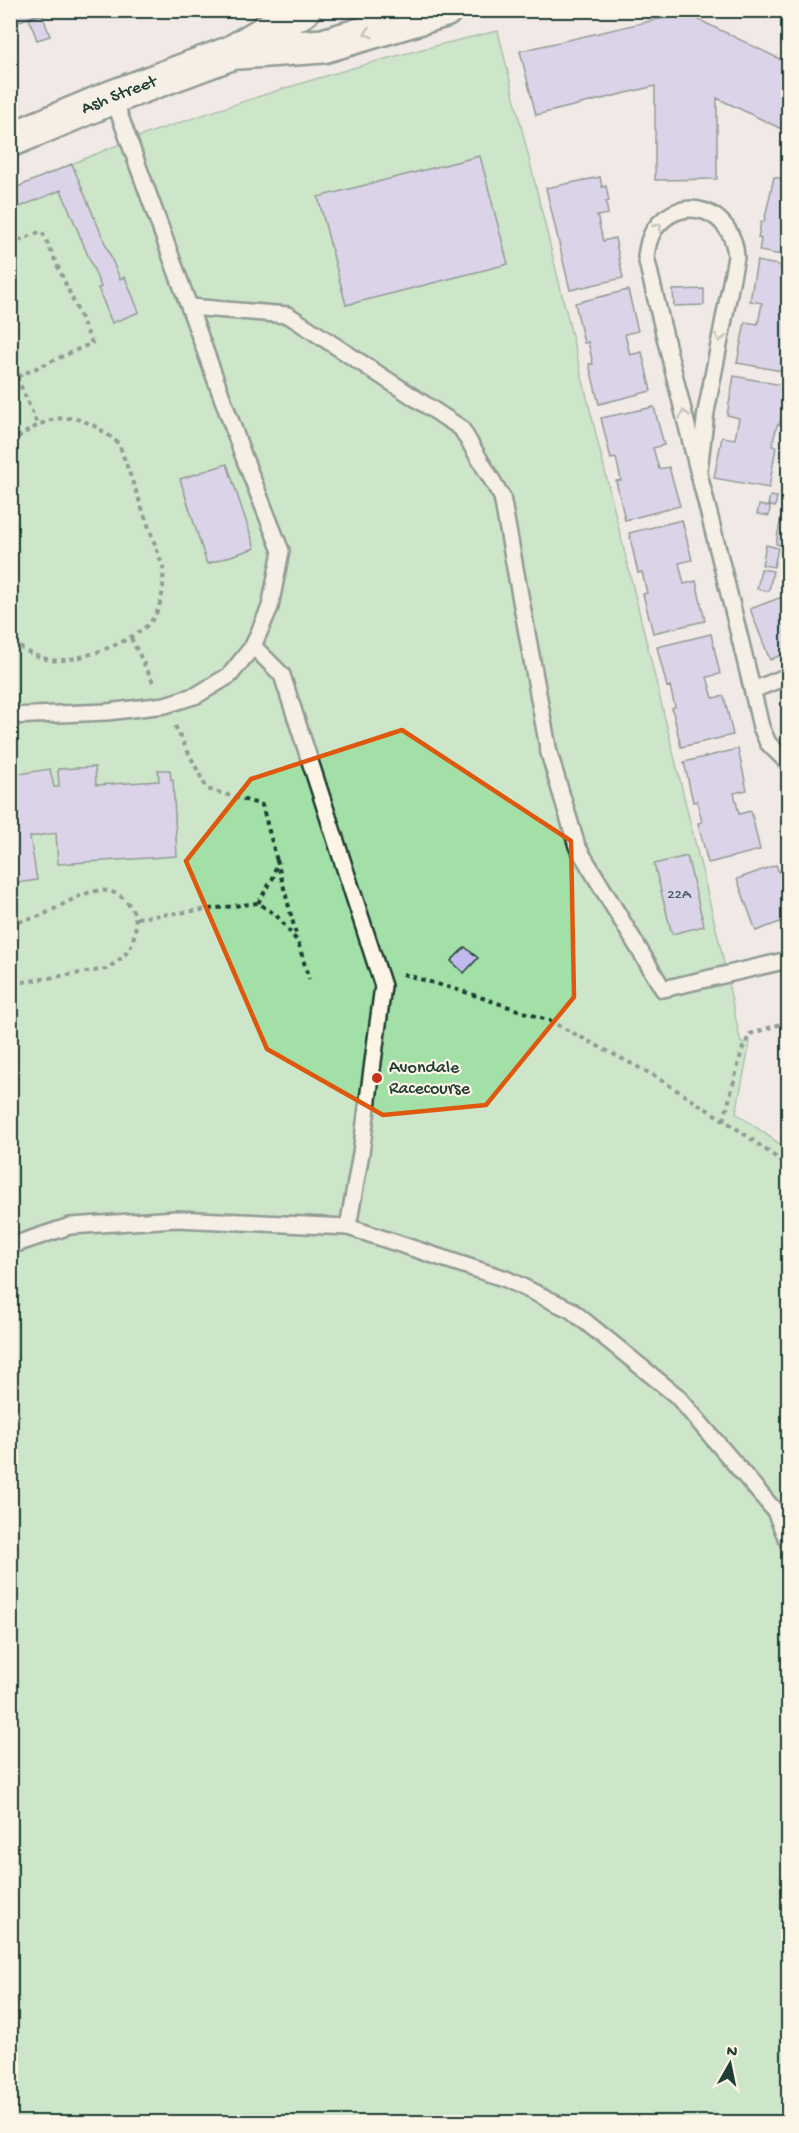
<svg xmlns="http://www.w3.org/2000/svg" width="799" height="2133" font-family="'Gochi Hand',sans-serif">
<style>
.green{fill:#a3e0a7;stroke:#618e6e;stroke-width:1.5}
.building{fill:#c2baec;stroke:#1f3d34;stroke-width:1.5}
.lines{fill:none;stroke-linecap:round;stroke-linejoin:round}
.service-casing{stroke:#1f3d34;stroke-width:20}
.primary-casing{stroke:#1f3d34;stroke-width:38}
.path{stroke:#1f3d34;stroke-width:4;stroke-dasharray:4.5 4.5;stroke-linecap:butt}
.service{stroke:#fcf5e5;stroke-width:15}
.primary{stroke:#fcf5e5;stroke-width:33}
.oneway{stroke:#8e998c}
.marked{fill:none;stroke:#de580e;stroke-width:4.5;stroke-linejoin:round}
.poi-dot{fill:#c8321e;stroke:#fcf5e5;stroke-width:2}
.labels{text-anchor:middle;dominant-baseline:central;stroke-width:4.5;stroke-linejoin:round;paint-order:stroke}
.number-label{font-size:15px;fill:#485c62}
.street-label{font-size:18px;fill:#1f3d34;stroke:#fcf5e5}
.poi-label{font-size:18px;fill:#1f3d34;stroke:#fcf5e5;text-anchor:start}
</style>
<rect width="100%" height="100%" fill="#f0e9e6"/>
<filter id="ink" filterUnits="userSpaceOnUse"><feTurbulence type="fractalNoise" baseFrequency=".0167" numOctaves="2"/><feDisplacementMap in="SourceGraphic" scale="12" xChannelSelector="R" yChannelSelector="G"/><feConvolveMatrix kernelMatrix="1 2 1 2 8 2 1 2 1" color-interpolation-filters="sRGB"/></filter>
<g filter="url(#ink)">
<path class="green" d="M 498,31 L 720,945 L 741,1043 L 750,1042 L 736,1113 L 788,1150 L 788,2122 L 11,2122 L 11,190 C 59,170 108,147 158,130 C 268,92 384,56 498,31 Z"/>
<path class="building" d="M 10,10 L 36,10 L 38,14 L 10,25 Z
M 685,13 L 788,63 L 788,132 L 717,98 L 717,179 L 655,180 L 655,86 L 536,115 L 520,51 Z
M 42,14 L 50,36 L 37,40 L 29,19 Z
M 480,156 L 508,264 L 346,305 L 318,197 Z
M 72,164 L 120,279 L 125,277 L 139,312 L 112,323 L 98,288 L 101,287 L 61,190 L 10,211 L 10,190 Z
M 600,177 L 602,187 L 606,186 L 609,201 L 606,202 L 608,214 L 597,216 L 598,219 L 603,241 L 615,238 L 623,278 L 570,290 L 546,188 Z
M 774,177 L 788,180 L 788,256 L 759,251 L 761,239 L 758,238 L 761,222 L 764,222 Z
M 757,261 L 788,267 L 788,372 L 737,363 L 745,322 L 758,324 L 762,303 L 750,301 Z
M 704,289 L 704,305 L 674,306 L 673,290 Z
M 628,290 L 638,331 L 625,334 L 630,355 L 642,352 L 651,391 L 599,404 L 589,364 L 593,364 L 588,342 L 584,343 L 575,303 Z
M 734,376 L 787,386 L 780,424 L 777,425 L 772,446 L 776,447 L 769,488 L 714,478 L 722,437 L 735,439 L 739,418 L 727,415 Z
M 654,407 L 664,445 L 653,448 L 659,469 L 669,467 L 680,506 L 625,520 L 616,481 L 621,480 L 616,458 L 611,459 L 601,418 Z
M 227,464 L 255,548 L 207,564 L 180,479 Z
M 788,477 L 788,547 L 776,544 Z
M 770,496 L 777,497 L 775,507 L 768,505 Z
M 759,505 L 770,507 L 769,516 L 757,514 Z
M 682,520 L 692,560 L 679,563 L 684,584 L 696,581 L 705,621 L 653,633 L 643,594 L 647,593 L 642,572 L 638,573 L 629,533 Z
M 766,545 L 778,548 L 774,567 L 762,565 Z
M 761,569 L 773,571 L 769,591 L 757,589 Z
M 787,595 L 788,652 L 770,660 L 750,609 Z
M 711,634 L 720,674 L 707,677 L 713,698 L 724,696 L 733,735 L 681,747 L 672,708 L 675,707 L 670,686 L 667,687 L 657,647 Z
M 738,749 L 747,790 L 734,793 L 739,814 L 751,811 L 760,850 L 708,863 L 698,823 L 702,822 L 697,801 L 693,802 L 684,762 Z
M 17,767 L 19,774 L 50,769 L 54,787 L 59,787 L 58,769 L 95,767 L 96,785 L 159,781 L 158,770 L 170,770 L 171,780 L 173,780 L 177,856 L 58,864 L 56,833 L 30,837 L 37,880 L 10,884 L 10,768 Z
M 687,856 L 704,926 L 672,934 L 654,864 Z
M 776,865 L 781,877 L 788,874 L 788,919 L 756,931 L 737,879 Z
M 465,947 L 478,958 L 464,973 L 451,961 Z"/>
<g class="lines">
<g class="service-casing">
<path id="service" d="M 190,307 L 288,315 L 461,428 L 502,497 L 549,753 L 577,846 L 663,989 L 788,960
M 699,470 L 706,412 L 736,257 C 734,210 681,191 654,230 C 649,238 647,247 646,257 C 682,414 725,570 761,727 L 768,743 L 788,763
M 253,646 L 282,675 L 383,986 L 361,1153 L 348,1227
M 753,690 L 788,676
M 10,716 L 107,712 L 165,705 L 197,695 L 230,675 L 253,646 L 270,607 L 281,551 L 243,455 L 113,97
M 10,1246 L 70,1226 L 176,1219 L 348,1227 L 506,1279 L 571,1310 L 677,1396 L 775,1511 L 788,1542"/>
</g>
<g class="primary-casing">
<g id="primary">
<path d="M 239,52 L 323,46 L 445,10"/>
<path id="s1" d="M 10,140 L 113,97 L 231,53 L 303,10"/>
</g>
</g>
<path class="path" d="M 10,244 L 42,231 L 92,343 L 10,380
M 17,377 L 37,424
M 10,443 C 54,411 78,408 119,444 L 163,567 C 164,586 163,604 152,620 C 138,640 75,664 51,660 C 35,657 23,650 10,640
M 131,638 L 153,682
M 175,726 L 207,789 L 262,805 L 277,861
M 258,903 L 273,878 L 277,861 L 297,938
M 137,918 L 258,903 L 276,915 L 298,942 L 309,979
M 10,922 C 20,922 33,919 42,915 C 68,904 101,875 126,901 C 138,914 137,924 133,940 C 130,954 118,961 106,969 L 10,984
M 403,974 L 468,993 L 550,1021 L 653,1075 L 733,1126 L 788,1166
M 724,1120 L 742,1050 L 750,1034 L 781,1024 L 788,1019"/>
<use href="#service" class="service"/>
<use href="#primary" class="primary"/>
</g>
<defs><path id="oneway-chevron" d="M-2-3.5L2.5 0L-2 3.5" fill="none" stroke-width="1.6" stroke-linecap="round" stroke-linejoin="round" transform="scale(1.5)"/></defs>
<g class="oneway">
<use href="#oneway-chevron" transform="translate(368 33) rotate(164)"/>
<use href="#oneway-chevron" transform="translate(658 227) rotate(-51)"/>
<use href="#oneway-chevron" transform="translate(720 338) rotate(101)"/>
<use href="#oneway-chevron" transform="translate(684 414) rotate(-105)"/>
</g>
</g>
<path d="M0 0H799V2133H0ZM 402,730 L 571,841 L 574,997 L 486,1105 L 383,1115 L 267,1049 L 186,861 L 251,779 Z" fill="#f0e9e6" fill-opacity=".55" fill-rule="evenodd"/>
<path class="marked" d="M 402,730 L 571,841 L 574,997 L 486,1105 L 383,1115 L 267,1049 L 186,861 L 251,779 Z"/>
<circle class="poi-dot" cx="377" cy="1078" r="6"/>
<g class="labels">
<g class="number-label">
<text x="679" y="895">22A</text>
</g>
<g class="street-label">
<text stroke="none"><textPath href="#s1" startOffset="118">Ash Street</textPath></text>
</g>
<g class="poi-label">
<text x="389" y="1068">Avondale<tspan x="389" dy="21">Racecourse</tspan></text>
</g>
</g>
<rect width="799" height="2133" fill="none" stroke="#fcf5e5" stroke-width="36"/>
<rect x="18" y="18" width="763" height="2097" fill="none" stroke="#1f3d34" stroke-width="2" filter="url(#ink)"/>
<g transform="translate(730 2064) rotate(9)" stroke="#fcf5e5" stroke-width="4.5" paint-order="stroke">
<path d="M0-4.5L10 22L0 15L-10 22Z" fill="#1f3d34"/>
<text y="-9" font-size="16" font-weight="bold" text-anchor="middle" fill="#1f3d34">N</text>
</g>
</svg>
